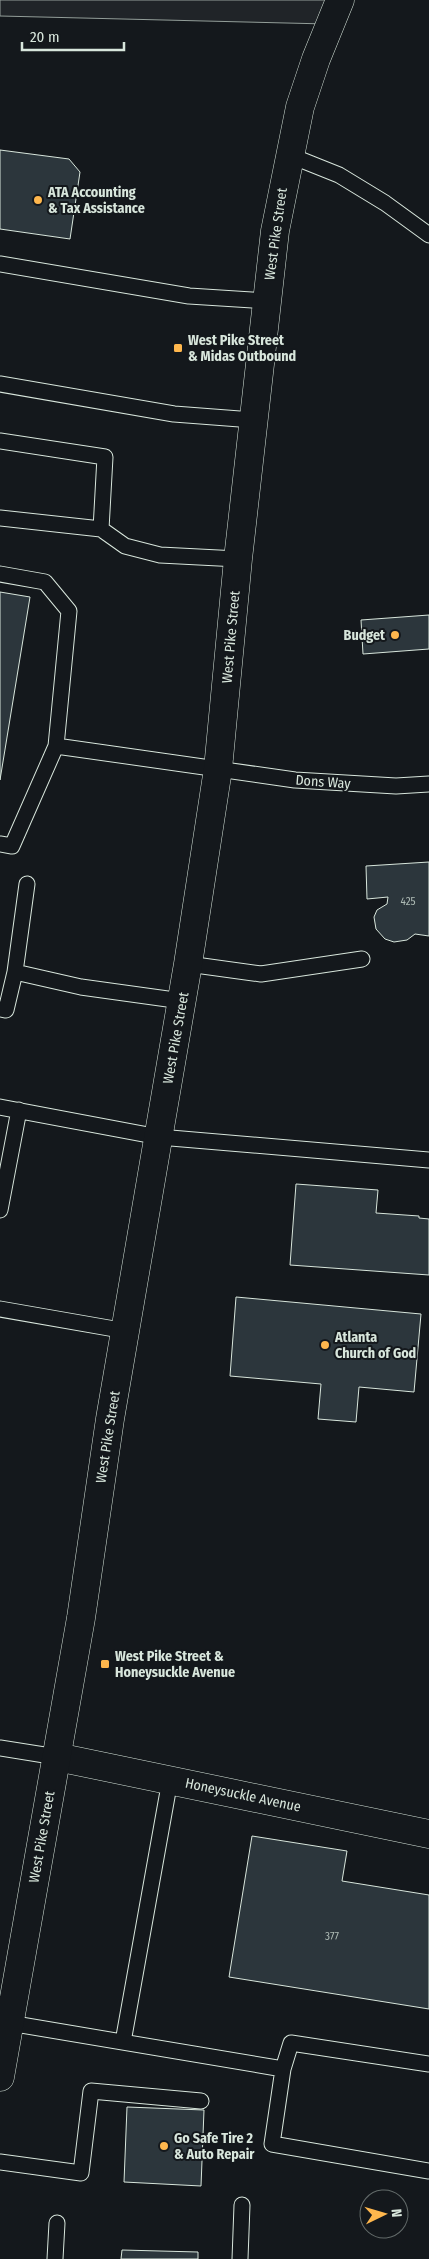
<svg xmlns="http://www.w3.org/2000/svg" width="429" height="2259" font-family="'Fira Sans Condensed',sans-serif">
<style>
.green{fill:#202428;stroke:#939e99}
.building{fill:#2c363c;stroke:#d8e6dc}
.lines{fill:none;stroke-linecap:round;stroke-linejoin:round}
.service-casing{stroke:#d8e6dc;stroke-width:17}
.minor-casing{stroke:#d8e6dc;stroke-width:29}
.primary-casing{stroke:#d8e6dc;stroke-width:29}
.service{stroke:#14181c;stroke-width:15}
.minor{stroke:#14181c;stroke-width:28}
.primary{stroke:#14181c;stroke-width:28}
.poi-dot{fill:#ffb74d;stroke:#14181c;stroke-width:2}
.labels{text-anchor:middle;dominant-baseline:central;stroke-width:4;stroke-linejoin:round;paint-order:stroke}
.number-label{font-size:11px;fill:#adbab4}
.poi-label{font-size:14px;font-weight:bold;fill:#d8e6dc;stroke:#14181c;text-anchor:start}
.street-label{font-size:14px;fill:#d8e6dc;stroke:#14181c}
</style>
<rect width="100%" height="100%" fill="#14181c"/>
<path class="green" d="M 0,0 L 340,0 L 327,24 L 0,16 Z"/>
<path class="building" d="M 0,150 L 69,159 L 80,172 L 70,239 L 0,229 Z
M 0,592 L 30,597 L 0,780 Z
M 429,615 L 429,649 L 363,654 L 361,620 Z
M 429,862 L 429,936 L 415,934 L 407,940 L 394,942 L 385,939 L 376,929 L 374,917 L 377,910 L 387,904 L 388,897 L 367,899 L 366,866 Z
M 296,1184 L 378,1190 L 376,1213 L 419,1216 L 419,1218 L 429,1219 L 429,1275 L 290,1265 Z
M 236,1297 L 421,1314 L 414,1392 L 359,1387 L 356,1422 L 318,1419 L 321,1384 L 230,1376 Z
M 252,1836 L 347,1851 L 342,1881 L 429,1895 L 429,2009 L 229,1977 Z
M 127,2107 L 204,2110 L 201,2186 L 124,2182 Z
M 122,2250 L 198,2252 L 198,2259 L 121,2259 Z"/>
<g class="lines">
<g class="service-casing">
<path id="service" d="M 289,155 L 339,175 L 385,203 L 429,235
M 0,264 L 189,296 L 266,301
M 0,384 L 174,414 L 253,420
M 0,441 L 105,457 L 101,529
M 0,518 L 101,529 L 125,546 L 160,555 L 238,559
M 0,574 L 45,582 L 69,611 L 56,746 L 12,846 L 0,844
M 56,746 L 295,780 L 396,786 L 429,784
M 188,964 L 261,974 L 362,959
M 15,972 L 27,884
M 0,1009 L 6,1010 L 15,972 L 81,987 L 182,1001
M 0,1107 L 159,1137 L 429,1160
M 0,1210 L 19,1110
M 0,1309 L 126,1331
M 0,1748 L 57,1757
M 3,2022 L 283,2069 L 272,2144 L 429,2171
M 123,2042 L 170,1780
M 283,2069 L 291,2043 L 429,2064
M 0,2162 L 81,2173 L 91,2091 L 201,2101
M 55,2259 L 57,2223
M 240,2259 L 242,2205"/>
</g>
<g class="minor-casing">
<path id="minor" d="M 57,1757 L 429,1834"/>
</g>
<g class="primary-casing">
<path id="primary" d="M 0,2077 L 81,1618 L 110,1419 L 188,964 L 218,769 L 238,559 L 275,231 L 300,107 L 316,59 L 340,0"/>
</g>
<use href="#service" class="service"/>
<use href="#minor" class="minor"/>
<use href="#primary" class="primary"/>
</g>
<g class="poi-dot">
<circle cx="38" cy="200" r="5"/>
<rect x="173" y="343" width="10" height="10" rx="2.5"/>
<circle cx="395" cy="635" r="5"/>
<circle cx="325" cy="1345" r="5"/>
<rect x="100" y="1659" width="10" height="10" rx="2.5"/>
<circle cx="164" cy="2146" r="5"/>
</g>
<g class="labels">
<g class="number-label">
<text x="408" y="901">425</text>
<text x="332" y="1936">377</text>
</g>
<g class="poi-label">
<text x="48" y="192">ATA Accounting<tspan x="48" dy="16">&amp; Tax Assistance</tspan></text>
<text x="188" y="340">West Pike Street<tspan x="188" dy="16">&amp; Midas Outbound</tspan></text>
<text x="385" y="635" text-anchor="end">Budget</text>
<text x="335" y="1337">Atlanta<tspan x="335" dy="16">Church of God</tspan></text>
<text x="115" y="1656">West Pike Street &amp;<tspan x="115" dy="16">Honeysuckle Avenue</tspan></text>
<text x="174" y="2138">Go Safe Tire 2<tspan x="174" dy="16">&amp; Auto Repair</tspan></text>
</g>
<g class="street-label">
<text transform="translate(276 234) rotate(-82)">West Pike Street</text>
<text transform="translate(231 637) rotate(-85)">West Pike Street</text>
<text transform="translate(323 782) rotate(4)">Dons Way</text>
<text transform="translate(176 1038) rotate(-80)">West Pike Street</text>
<text transform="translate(108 1437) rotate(-81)">West Pike Street</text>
<text transform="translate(243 1795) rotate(12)">Honeysuckle Avenue</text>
<text transform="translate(42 1837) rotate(-80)">West Pike Street</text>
</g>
</g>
<g transform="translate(384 2214) rotate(85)"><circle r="24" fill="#14181c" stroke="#626a69"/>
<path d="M0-4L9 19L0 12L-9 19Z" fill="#ffb74d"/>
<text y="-8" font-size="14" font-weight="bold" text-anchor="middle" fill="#d8e6dc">N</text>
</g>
<path d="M22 42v8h102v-8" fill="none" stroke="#d8e6dc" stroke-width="2.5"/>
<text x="30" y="42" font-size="15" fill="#d8e6dc" stroke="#14181c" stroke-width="4" paint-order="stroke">20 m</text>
</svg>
